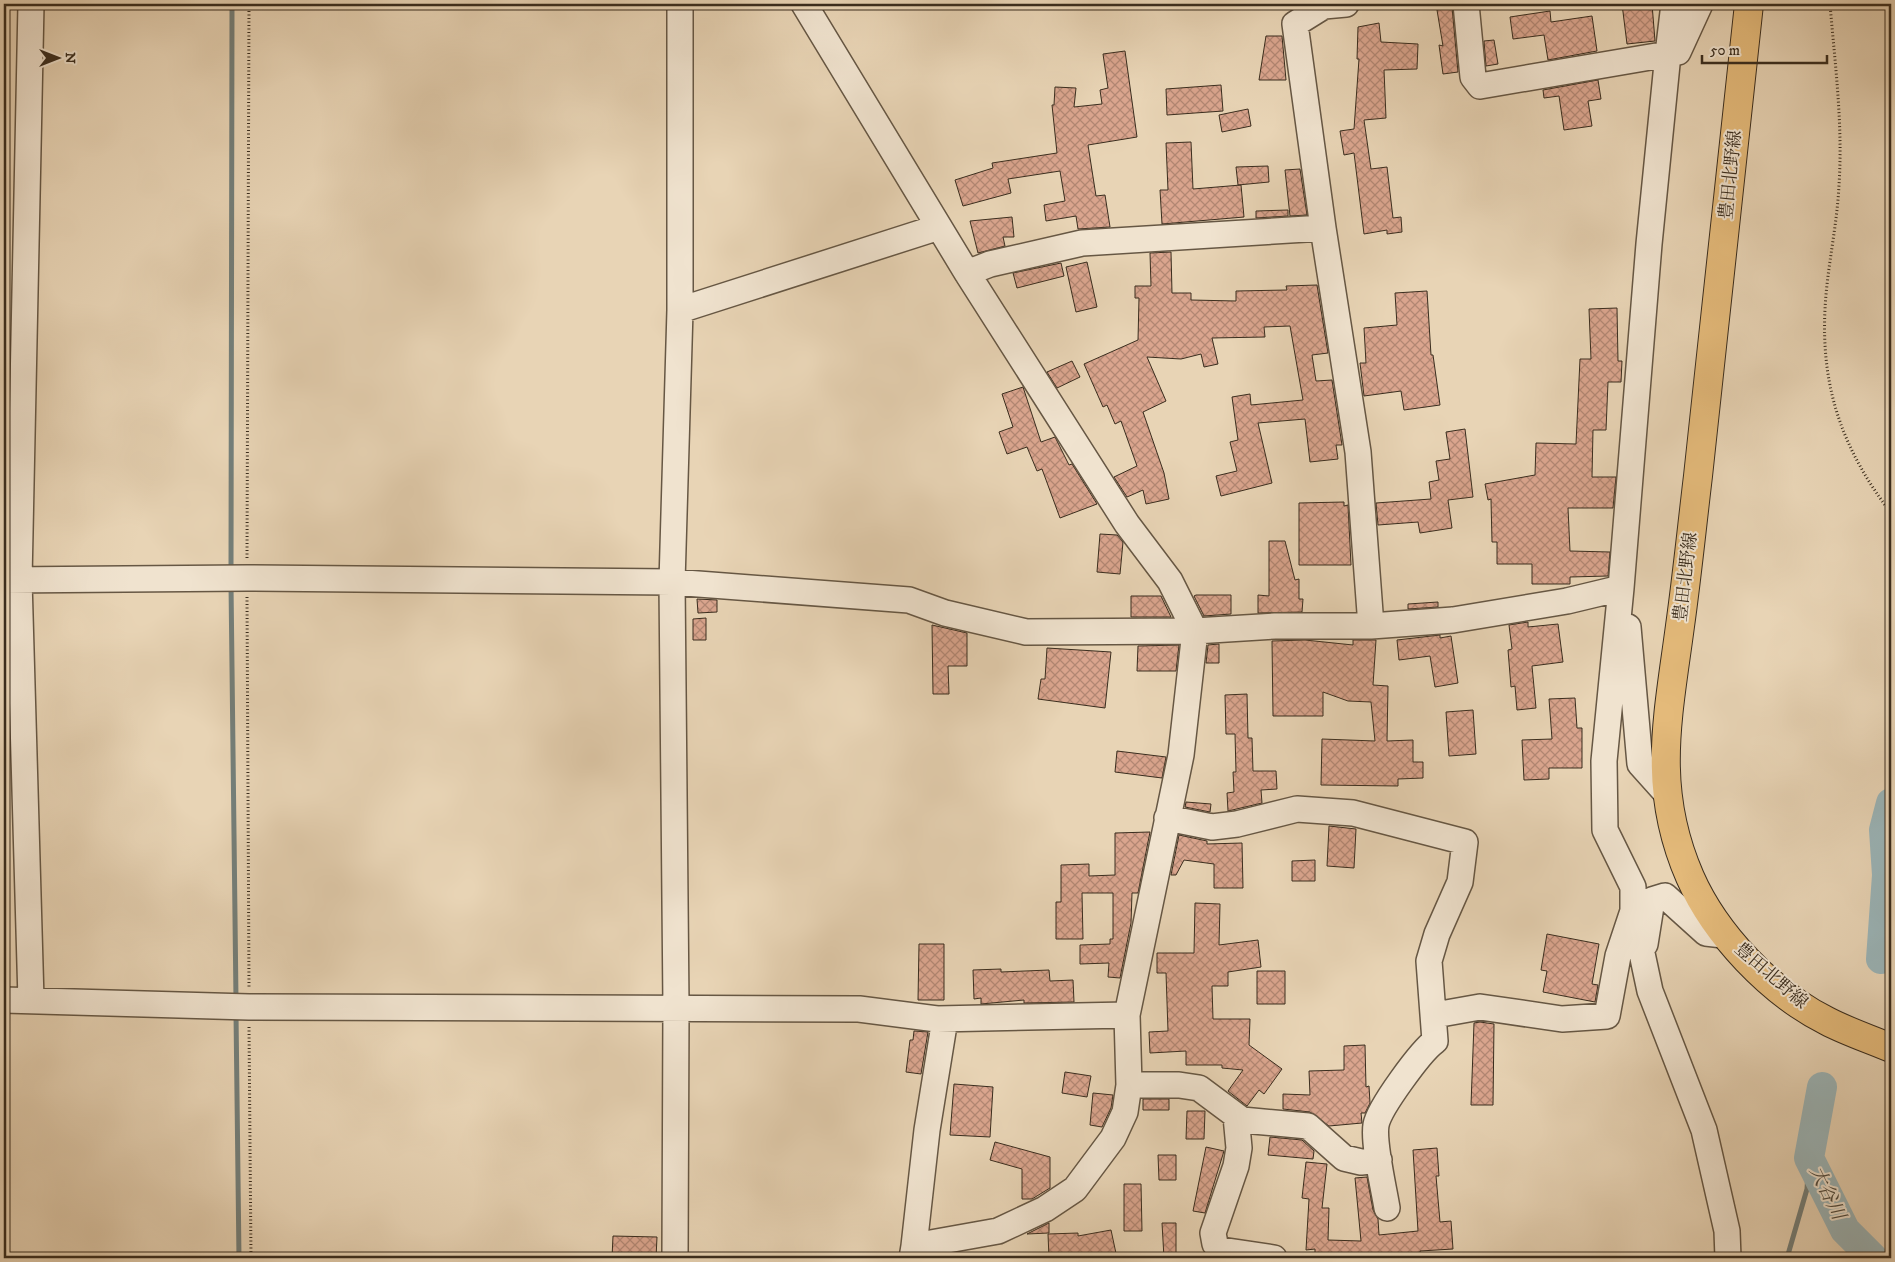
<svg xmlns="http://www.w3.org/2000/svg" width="1895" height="1262" font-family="'IM FELL DW Pica','Noto Serif JP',serif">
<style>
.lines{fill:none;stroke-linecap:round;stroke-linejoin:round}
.stream{stroke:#747f7a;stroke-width:5}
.river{stroke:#9bb5b8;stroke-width:30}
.building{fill:url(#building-cross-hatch);stroke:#3a2d1e}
.minor-casing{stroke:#665744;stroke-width:28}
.major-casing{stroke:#3a2d1e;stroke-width:30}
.path{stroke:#3a2d1e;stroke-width:3;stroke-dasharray:1 2.5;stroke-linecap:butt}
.minor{stroke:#f0e3cf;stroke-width:25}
.major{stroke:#e4ba7a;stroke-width:28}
.labels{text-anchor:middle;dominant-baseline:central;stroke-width:4;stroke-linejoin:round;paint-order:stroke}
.street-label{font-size:18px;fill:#3a2d1e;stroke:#f0e3cf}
.water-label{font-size:19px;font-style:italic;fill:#4d483d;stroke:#f0e3cf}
</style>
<defs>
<pattern id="building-cross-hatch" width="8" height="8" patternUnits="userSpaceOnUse" patternTransform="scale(1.25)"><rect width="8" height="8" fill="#daa58e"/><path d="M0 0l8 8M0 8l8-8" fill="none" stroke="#b28773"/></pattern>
</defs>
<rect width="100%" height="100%" fill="#e8d4b5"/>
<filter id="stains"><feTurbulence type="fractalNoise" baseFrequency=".004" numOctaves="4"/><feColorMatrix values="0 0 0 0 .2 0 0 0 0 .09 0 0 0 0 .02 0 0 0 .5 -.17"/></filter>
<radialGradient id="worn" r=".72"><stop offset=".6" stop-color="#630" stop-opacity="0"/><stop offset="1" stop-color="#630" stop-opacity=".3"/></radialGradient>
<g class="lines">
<path class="stream" d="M 231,570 L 232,4
M 231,584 L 236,1000
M 236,1014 L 239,1258
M 1787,1258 L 1807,1189 L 1809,1158"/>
<path class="river" d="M 1881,959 L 1887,875 L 1884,830 L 1891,803
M 1822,1087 L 1809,1158 L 1845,1230 L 1873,1258"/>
</g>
<path class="building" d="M 1622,4 L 1652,4 L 1655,41 L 1627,44 Z
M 1452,7 L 1458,72 L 1443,74 L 1439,45 L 1443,46 L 1437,10 Z
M 1550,11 L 1551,22 L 1592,16 L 1597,51 L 1548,60 L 1544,35 L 1513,39 L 1510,17 Z
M 1379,23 L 1381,42 L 1418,44 L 1417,69 L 1384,70 L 1386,118 L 1364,120 L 1371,169 L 1387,167 L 1393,218 L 1401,217 L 1402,232 L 1387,234 L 1387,230 L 1364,234 L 1354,153 L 1344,155 L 1340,131 L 1354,129 L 1359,59 L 1357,59 L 1358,27 Z
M 1266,36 L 1282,36 L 1286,80 L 1259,80 Z
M 1494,40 L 1498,64 L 1486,66 L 1484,41 Z
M 1125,51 L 1137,137 L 1088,145 L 1096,196 L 1105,195 L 1110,227 L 1078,229 L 1076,216 L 1046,221 L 1044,205 L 1065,201 L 1060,171 L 1008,179 L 1011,193 L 963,206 L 955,180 L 993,168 L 992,163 L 1057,153 L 1052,105 L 1054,105 L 1055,87 L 1076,88 L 1074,107 L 1102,104 L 1100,90 L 1108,88 L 1103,54 Z
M 1598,80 L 1601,99 L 1588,101 L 1592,126 L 1564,130 L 1559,96 L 1544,98 L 1543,90 Z
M 1221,85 L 1223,111 L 1167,115 L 1166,89 Z
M 1248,109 L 1251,126 L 1222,132 L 1219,115 Z
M 1191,142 L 1193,189 L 1241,185 L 1244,217 L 1162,224 L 1160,190 L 1168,190 L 1166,143 Z
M 1268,166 L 1269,182 L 1238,185 L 1236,167 Z
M 1300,169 L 1307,215 L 1290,216 L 1285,170 Z
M 1288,210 L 1288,216 L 1256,218 L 1256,211 Z
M 1012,217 L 1014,237 L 1003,237 L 1005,246 L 978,253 L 970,221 Z
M 1171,252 L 1172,293 L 1191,293 L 1191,300 L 1236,301 L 1236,291 L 1287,290 L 1286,286 L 1317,285 L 1328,353 L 1312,355 L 1316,381 L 1332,380 L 1342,445 L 1336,445 L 1338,459 L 1310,462 L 1305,419 L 1258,423 L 1272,483 L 1221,496 L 1216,476 L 1237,471 L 1230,442 L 1238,440 L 1232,397 L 1250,394 L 1251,405 L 1303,400 L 1290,326 L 1264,327 L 1265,337 L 1212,338 L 1218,364 L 1204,367 L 1201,354 L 1181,359 L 1147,357 L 1166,401 L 1143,412 L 1164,473 L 1169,499 L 1146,504 L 1143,490 L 1127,497 L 1114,477 L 1137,466 L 1121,421 L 1115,424 L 1107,405 L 1103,407 L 1084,364 L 1138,340 L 1139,298 L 1135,298 L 1135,286 L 1151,286 L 1150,253 Z
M 1087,262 L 1097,307 L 1076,312 L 1066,267 Z
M 1061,263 L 1064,276 L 1017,288 L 1013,273 Z
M 1427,291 L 1431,355 L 1433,355 L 1440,405 L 1404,410 L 1401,391 L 1364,396 L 1360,363 L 1366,363 L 1364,328 L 1397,325 L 1395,293 Z
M 1617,308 L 1618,361 L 1622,361 L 1621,382 L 1608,382 L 1606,430 L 1593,430 L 1592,477 L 1616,477 L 1613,508 L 1568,508 L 1570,551 L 1610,552 L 1608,576 L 1570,577 L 1570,584 L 1532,584 L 1532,564 L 1497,564 L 1497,542 L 1492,542 L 1491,499 L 1488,500 L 1485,484 L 1535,475 L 1536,443 L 1576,444 L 1580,359 L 1591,359 L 1589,309 Z
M 1072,361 L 1080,377 L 1057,388 L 1047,372 Z
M 1023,387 L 1041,442 L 1055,437 L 1069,465 L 1072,464 L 1097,504 L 1060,518 L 1042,469 L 1037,471 L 1027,447 L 1007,454 L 999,432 L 1013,427 L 1002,394 Z
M 1465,429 L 1473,497 L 1448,500 L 1452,528 L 1420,533 L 1418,522 L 1378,525 L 1376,503 L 1431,499 L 1429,482 L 1439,480 L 1436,461 L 1450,459 L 1446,432 Z
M 1344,502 L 1344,506 L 1348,505 L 1351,565 L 1299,565 L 1299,503 Z
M 1100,534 L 1117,535 L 1123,542 L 1120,574 L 1097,572 Z
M 1269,541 L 1285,541 L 1295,580 L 1299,579 L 1299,599 L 1303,599 L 1302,612 L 1258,613 L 1258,595 L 1269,596 Z
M 1196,595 L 1231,595 L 1231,614 L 1204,616 L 1194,596 Z
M 1131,596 L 1161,596 L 1171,617 L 1131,617 Z
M 697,599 L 717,600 L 717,612 L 698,613 Z
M 1438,602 L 1438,607 L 1408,609 L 1408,604 Z
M 706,618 L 706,640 L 693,640 L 693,619 Z
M 1528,622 L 1528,627 L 1558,624 L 1563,662 L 1532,666 L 1536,708 L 1517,710 L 1515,686 L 1511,687 L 1508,650 L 1512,649 L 1509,625 Z
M 932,625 L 967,633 L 967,666 L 948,666 L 949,694 L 933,694 Z
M 1440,635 L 1440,638 L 1451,636 L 1458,683 L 1435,687 L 1430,656 L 1399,660 L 1397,640 Z
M 1305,640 L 1353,645 L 1353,640 L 1376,640 L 1373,685 L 1388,686 L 1387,741 L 1413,740 L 1413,762 L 1423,762 L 1423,778 L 1398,779 L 1398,786 L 1321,785 L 1322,739 L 1375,741 L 1371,702 L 1348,701 L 1323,692 L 1323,716 L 1273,716 L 1272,641 Z
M 1219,644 L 1219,663 L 1206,663 L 1208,645 Z
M 1179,645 L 1176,671 L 1137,671 L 1138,646 Z
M 1047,648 L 1111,652 L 1105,708 L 1038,699 L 1041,679 L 1045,679 Z
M 1247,694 L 1248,738 L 1252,738 L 1253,771 L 1276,771 L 1277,789 L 1261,790 L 1262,803 L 1228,811 L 1227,793 L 1234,792 L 1233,772 L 1236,772 L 1235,734 L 1226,734 L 1225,695 Z
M 1575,698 L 1577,728 L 1582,728 L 1582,768 L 1549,768 L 1549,779 L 1524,780 L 1522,740 L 1552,739 L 1549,699 Z
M 1473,710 L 1476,754 L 1449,756 L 1446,712 Z
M 1117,751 L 1166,757 L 1162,778 L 1115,772 Z
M 1186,802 L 1211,804 L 1210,812 L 1185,807 Z
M 1329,826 L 1356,829 L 1354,868 L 1327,866 Z
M 1150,832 L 1138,893 L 1132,893 L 1131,923 L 1120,978 L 1108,977 L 1109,963 L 1080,964 L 1080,945 L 1110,944 L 1110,939 L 1113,939 L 1113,893 L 1082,893 L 1083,939 L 1056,939 L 1056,902 L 1061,902 L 1061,865 L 1089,864 L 1089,876 L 1115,875 L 1115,833 Z
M 1179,835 L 1207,841 L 1207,844 L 1242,843 L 1243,888 L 1214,888 L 1214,864 L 1184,860 L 1176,875 L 1171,875 Z
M 1315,860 L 1315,881 L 1292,881 L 1292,861 Z
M 1195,903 L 1220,904 L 1219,945 L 1258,940 L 1261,967 L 1228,972 L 1228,986 L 1212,986 L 1213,1019 L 1250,1019 L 1249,1045 L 1282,1069 L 1264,1094 L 1259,1090 L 1247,1106 L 1228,1091 L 1243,1070 L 1222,1068 L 1222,1065 L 1186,1065 L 1186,1051 L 1150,1053 L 1149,1032 L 1168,1031 L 1166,973 L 1157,973 L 1157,953 L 1194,953 Z
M 1547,934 L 1599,944 L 1592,984 L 1598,985 L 1595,1002 L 1543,992 L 1547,971 L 1541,970 Z
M 919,944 L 944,944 L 944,1000 L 918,1000 Z
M 1001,969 L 1001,972 L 1049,970 L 1050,981 L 1073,980 L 1074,1002 L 1024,1003 L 1024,1000 L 981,1004 L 981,998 L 974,999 L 973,970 Z
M 1257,971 L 1285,971 L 1285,1004 L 1257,1004 Z
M 1480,1022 L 1494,1024 L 1493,1105 L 1471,1105 L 1474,1023 Z
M 914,1031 L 928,1032 L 921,1074 L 906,1072 L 910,1040 L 913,1040 Z
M 1365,1045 L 1366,1087 L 1369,1086 L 1370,1103 L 1365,1113 L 1361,1113 L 1362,1123 L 1329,1126 L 1310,1112 L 1283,1109 L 1283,1094 L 1310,1095 L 1309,1071 L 1344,1070 L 1344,1046 Z
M 1065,1072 L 1091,1076 L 1087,1097 L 1062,1093 Z
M 954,1084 L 993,1087 L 990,1137 L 950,1135 Z
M 1093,1093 L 1113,1095 L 1111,1108 L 1102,1127 L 1090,1125 Z
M 1143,1099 L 1169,1099 L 1169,1110 L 1143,1110 Z
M 1187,1111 L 1205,1111 L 1204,1139 L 1186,1139 Z
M 1270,1137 L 1302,1140 L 1314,1151 L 1313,1159 L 1268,1155 Z
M 995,1142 L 1050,1157 L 1050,1188 L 1032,1199 L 1022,1199 L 1022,1169 L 990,1160 Z
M 1206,1147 L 1224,1151 L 1205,1213 L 1193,1211 Z
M 1437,1148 L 1439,1176 L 1436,1176 L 1440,1222 L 1451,1221 L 1453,1249 L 1420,1251 L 1421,1258 L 1315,1258 L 1315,1249 L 1306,1250 L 1309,1199 L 1302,1198 L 1306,1162 L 1327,1164 L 1322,1208 L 1329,1208 L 1328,1240 L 1361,1241 L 1355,1178 L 1367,1177 L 1373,1210 L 1378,1219 L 1379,1235 L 1418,1231 L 1413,1150 Z
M 1158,1155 L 1176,1155 L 1176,1180 L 1159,1180 Z
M 1124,1184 L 1141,1184 L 1142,1231 L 1124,1231 Z
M 1049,1223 L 1049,1233 L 1027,1234 Z
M 1162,1223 L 1176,1223 L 1176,1258 L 1164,1258 Z
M 1111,1230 L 1117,1258 L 1049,1258 L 1048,1234 L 1078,1233 L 1078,1236 Z
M 613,1236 L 657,1237 L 656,1258 L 612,1258 Z"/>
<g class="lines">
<g class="minor-casing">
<path id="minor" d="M 31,4 L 19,580 L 31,1000
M 804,4 L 967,273 L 1127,524 L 1170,581 L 1195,631 L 1181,755 L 1127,1015 L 1129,1085 L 1125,1112 L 1113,1138 L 1075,1189 L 1045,1209 L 998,1231 L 914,1246 L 912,1258
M 1346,4 L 1324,6 L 1295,24 L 1323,228 L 1358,452 L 1371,626
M 1466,4 L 1473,77 L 1480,86 L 1668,54 L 1649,244 L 1621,588 L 1604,761 L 1605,830 L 1633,887 L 1633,911 L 1650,991 L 1704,1130 L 1727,1231 L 1728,1258
M 1674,4 L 1668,54 L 1678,52 L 1700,4
M 967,273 L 990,264 L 1082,243 L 1323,228
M 680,310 L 939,227
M 4,580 L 247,578 L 672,582 L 909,600 L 945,613 L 1026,632 L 1195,631 L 1275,626 L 1371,626 L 1453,620 L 1567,601 L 1621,588
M 1628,627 L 1640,764 L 1666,793
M 1167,818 L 1212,827 L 1237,824 L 1297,809 L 1353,813 L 1465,842 L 1460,882 L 1437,934 L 1429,961 L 1435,1041 C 1421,1051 1379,1108 1376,1125 C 1373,1143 1384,1189 1387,1208
M 1645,944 L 1652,900 L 1665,896 L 1706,933 L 1723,935
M 4,1000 L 249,1007 L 859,1009 L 937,1019 L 1127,1015
M 1435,1015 L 1480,1007 L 1562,1019 L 1607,1016 L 1618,956 L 1633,911
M 1129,1085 L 1179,1085 L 1199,1088 L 1242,1120 L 1308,1126 L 1344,1158 L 1361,1162 L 1379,1160
M 1236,1116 L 1239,1148 L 1236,1166 L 1213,1233 L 1215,1244 L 1221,1250 L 1274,1258
M 914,1246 L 927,1130 L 945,1019
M 675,1258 L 676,1006 L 672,582 L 680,310 L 680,4"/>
</g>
<g class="major-casing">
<path id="major" d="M 1749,4 C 1732,161 1715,319 1698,476 C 1692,526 1687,576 1680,626 C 1668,717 1651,788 1690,877 C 1715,934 1771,993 1827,1021 C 1848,1032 1870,1039 1891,1048"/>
</g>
<path class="path" d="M 1830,4 C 1835,64 1843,125 1839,185 C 1837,227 1827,268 1825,309 C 1821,389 1843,450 1891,513
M 247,558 L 249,4
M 247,597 L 249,988
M 249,1027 L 251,1258"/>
<use href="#minor" class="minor"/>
<use href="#major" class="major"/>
</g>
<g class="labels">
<g class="street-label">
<text transform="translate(1731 175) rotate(-84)">豊田北野線</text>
<text transform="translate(1686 577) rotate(-83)">豊田北野線</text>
<text transform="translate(1771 976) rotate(41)">豊田北野線</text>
</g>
<g class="water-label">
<text transform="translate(1827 1193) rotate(64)">大谷川</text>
</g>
</g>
<rect width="1895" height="1262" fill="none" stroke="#e8d4b5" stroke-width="20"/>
<rect x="5" y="5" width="1885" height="1252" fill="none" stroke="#3a2d1e" stroke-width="2.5"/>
<rect x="10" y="10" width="1875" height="1242" fill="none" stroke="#3a2d1e"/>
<g transform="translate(58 58) rotate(90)" stroke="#f0e3cf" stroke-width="4" paint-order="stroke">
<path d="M0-4L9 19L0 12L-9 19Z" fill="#3a2d1e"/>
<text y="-8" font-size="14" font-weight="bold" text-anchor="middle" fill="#3a2d1e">N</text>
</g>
<path d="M1702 55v8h125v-8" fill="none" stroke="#3a2d1e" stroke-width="2.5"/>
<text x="1710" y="55" font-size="15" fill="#3a2d1e" stroke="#f0e3cf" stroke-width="4" paint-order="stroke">50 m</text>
<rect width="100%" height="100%" filter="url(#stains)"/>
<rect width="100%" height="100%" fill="url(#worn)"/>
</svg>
